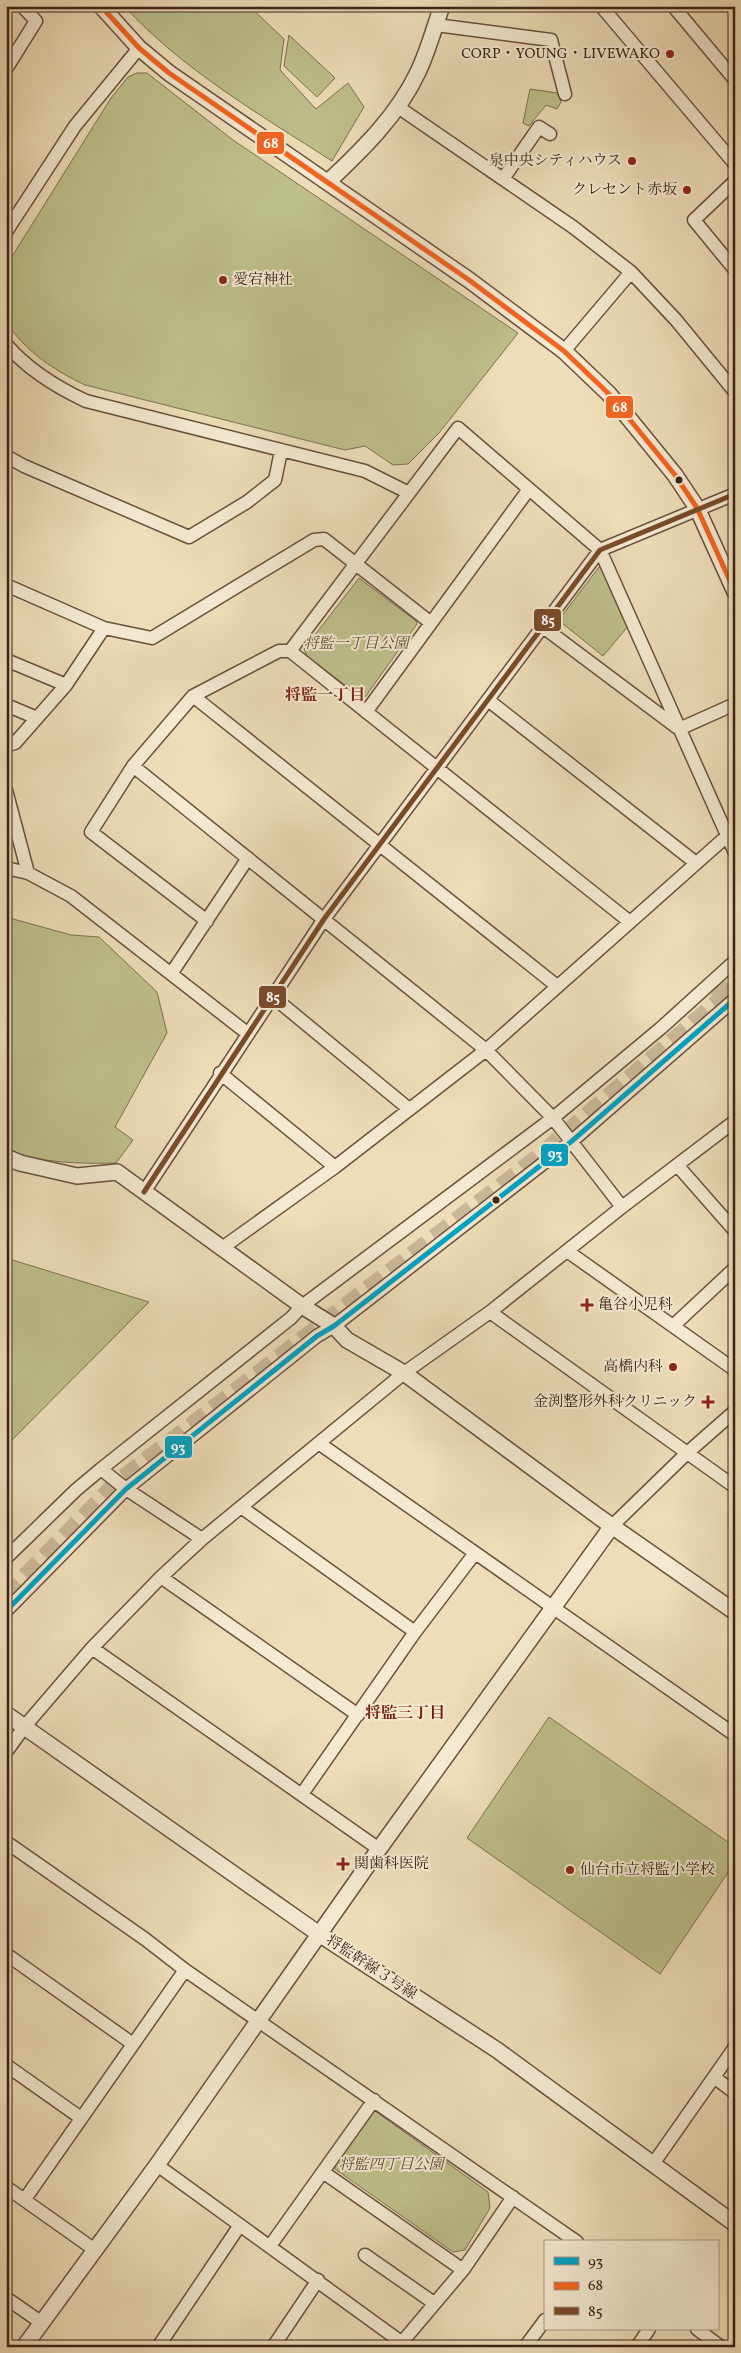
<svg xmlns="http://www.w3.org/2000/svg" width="741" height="2353" font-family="Vollkorn,'Noto Serif JP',serif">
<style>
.green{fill:#bdbf8b;stroke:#7d7050}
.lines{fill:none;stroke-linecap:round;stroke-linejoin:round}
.primary-tunnel{stroke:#cbb898;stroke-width:19;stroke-dasharray:19 9;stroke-linecap:butt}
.minor-casing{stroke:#69513e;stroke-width:15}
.tertiary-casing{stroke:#69513e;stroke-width:18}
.minor{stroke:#f4e9d1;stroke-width:12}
.tertiary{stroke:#f4e9d1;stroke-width:15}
.bus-1-casing{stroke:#f4e9d1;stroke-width:9}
.bus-2-casing{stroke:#f4e9d1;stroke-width:9}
.bus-3-casing{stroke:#f4e9d1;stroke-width:9}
.bus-1{stroke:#03a2c5;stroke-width:5}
.bus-2{stroke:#f26522;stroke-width:5}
.bus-3{stroke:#7a4b2a;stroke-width:5}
.poi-dot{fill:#8f2418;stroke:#f4e9d1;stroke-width:2}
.bus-dot{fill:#3d2216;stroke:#f4e9d1;stroke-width:2}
.labels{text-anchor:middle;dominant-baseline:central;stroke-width:4;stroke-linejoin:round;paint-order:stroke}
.poi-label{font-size:15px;fill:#3d2216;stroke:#f4e9d1;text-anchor:end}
.park-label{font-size:15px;font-style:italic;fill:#5d4933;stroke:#f4e9d1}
.street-label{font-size:15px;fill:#3d2216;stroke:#f4e9d1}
.neighbourhood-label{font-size:16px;font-weight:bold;fill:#7a1f14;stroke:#f4e9d1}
.line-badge{stroke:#f4e9d1;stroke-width:2}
.badge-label{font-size:14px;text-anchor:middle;font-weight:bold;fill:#fff}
</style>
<rect width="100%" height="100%" fill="#eeddb8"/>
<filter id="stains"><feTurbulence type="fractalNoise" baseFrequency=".004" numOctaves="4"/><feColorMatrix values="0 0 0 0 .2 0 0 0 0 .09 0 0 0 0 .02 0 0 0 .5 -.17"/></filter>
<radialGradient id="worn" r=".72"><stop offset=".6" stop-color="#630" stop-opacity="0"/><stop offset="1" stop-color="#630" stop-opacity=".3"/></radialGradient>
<path class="green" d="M 124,6 L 249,6 L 284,39 L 280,70 L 316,109 L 348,83 L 364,107 L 332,161 C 259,114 183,70 124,6 Z
M 289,35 L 335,78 L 317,97 L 284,66 Z
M 137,73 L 147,73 L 233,140 L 518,333 L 439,433 L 408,464 L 393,465 L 365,446 L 345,450 L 85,385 C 54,370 26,352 6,322 L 6,266 L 111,98 L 128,77 Z
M 530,89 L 558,93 L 561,102 L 557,109 L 546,105 L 529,126 L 523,123 Z
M 599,567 L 604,570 L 630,624 L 603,656 L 562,623 L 561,617 Z
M 359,578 L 416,621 L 417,624 L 366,696 L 361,697 L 307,656 L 304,649 Z
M 6,917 L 71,935 L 99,937 L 157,992 L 167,1033 L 115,1127 L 133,1140 L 116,1163 C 79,1164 42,1163 6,1150 L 6,969 L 9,964 L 6,962 Z
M 6,1258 L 149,1302 L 6,1446 Z
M 549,1717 L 735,1847 L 735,1862 L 660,1974 L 467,1838 Z
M 369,2111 L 375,2111 L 488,2192 L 490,2208 L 465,2250 L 453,2252 L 335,2169 L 334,2163 Z"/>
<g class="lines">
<path class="primary-tunnel" d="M 711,994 L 735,971
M 6,1597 L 117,1484 L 540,1157 L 735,988"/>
<g class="minor-casing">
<path id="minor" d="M 601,6 L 735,164
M 673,6 L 735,80
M 436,25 L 551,40 L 565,94
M 6,69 L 36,21 L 22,6
M 398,107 L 573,227 L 631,272 L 676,320 L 735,392
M 503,179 L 539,127 L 550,134
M 735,181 L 694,220 L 735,270
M 6,232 L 75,126 L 139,48
M 6,344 C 27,369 56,387 86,401 L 365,471 L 409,493
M 564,351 L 631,272
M 6,456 L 24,466 L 189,537 L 247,502 L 275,480 L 281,451
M 6,585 L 104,628 L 152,638 L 314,540 L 324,539 L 431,623
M 543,627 L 679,729 L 735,704
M 290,651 L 630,922
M 6,660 L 66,685
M 193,696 L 557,986
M 488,700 L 696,863
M 6,705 L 37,718
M 366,712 L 529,489
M 6,746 L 15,743 L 66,685 L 104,628
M 133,766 L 486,1050 L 553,1118 L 622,1207
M 6,790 L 28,873 L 71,896 L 247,1033
M 6,868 L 28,873
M 207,921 L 91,832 L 133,766 L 193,696 L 279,651 L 290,651 L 458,428 L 600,550 L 735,853
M 171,974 L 248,858
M 272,996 L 409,1109
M 220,1073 L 335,1167
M 677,1165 L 735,1231
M 144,1192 L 324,919 L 600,550 L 735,494
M 222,1248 L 335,1167 L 486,1050 L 727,836
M 567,1251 L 735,1370
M 490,1312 L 735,1487
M 673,1326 L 735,1268
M 320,1444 L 735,1735
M 101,1469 L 126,1489 L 202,1539
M 241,1507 L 415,1632
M 612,1526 L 686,1454 L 735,1411
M 6,1558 L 76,1490 L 101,1469 L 291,1318 L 302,1306 L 553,1118 L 661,1028 L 735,961
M 161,1577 L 358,1715
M 6,1611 L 126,1489 L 317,1336 L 334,1326 L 572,1141 L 735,999
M 92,1648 L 379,1849
M 6,1752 L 25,1726 L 92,1648 L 161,1577 L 202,1539 L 404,1373 L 490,1312 L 622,1207 L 735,1121
M 302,1794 L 415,1632 L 475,1553
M 6,1842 L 145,1939 L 185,1970 L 577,2242
M 6,1954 L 133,2044
M 6,2065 L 81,2118
M 714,2077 L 735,2093
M 653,2164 L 735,2047
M 157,2165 L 408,2347
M 323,2172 L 463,2270
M 6,2187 L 95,2250
M 25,2199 L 185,1970
M 270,2246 L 374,2100
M 365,2255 L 434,2303
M 6,2298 L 42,2323
M 697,2329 L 721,2347
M 158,2347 L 240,2225
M 273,2347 L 318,2280
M 398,2347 L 463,2270 L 513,2197
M 525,2347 L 545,2320
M 637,2347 L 649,2329"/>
</g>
<g class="tertiary-casing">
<path id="tertiary" d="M 101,6 L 139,48 L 169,73 L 469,280 L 564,351 L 609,394 L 675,475 L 697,508 L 735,592
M 328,182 C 362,150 398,115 418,72 C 428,51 434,28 442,6
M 6,1157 L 20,1163 L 77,1176 L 117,1172 L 302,1306 L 334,1326 L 347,1340 L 404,1373 L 599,1517 L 735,1612
M 6,1714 L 319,1934 L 497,2050 L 735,2224
M 24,2347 L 157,2165 L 379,1849 L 612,1526"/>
</g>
<use href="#minor" class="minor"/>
<use href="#tertiary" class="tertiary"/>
<g class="bus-1-casing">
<path id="bus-1" d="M 6,1611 L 126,1489 L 317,1336 L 334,1326 L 572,1141 L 735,999"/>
</g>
<g class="bus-2-casing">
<path id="bus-2" d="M 101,6 L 139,48 L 169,73 L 469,280 L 564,351 L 609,394 L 675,475 L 697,508 L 735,592"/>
</g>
<g class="bus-3-casing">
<path id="bus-3" d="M 144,1192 L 324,919 L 600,550 L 735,494"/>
</g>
<use href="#bus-1" class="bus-1"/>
<use href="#bus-2" class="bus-2"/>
<use href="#bus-3" class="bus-3"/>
</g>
<g class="poi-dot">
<circle cx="670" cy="54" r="5"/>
<circle cx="632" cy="161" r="5"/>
<circle cx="687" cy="190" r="5"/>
<circle cx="223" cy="280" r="5"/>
<path d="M584.5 1297.5h5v5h5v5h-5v5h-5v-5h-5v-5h5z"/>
<circle cx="673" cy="1367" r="5"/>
<path d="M705.5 1394.5h5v5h5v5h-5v5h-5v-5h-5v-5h5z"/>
<path d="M340.5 1856.5h5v5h5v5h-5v5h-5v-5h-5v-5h5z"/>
<circle cx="570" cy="1870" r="5"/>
</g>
<g class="bus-dot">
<circle cx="679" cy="480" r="4.5"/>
<circle cx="496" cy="1200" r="4.5"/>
</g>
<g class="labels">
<g class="poi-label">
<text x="660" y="54">CORP・YOUNG・LIVEWAKO</text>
<text x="622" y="161">泉中央シティハウス</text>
<text x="677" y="190">クレセント赤坂</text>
<text x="233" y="280" text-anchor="start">愛宕神社</text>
<text x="598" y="1305" text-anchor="start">亀谷小児科</text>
<text x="663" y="1367">高橋内科</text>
<text x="697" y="1402">金渕整形外科クリニック</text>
<text x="354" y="1864" text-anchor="start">関歯科医院</text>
<text x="580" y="1870" text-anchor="start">仙台市立将監小学校</text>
</g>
<g class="park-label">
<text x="356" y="644">将監一丁目公園</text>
<text x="391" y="2165">将監四丁目公園</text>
</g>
<g class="street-label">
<text transform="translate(371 1968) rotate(33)">将監幹線３号線</text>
</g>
<g class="neighbourhood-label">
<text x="325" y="696">将監一丁目</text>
<text x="405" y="1714">将監三丁目</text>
</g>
</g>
<g class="line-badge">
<rect x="256" y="131" width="29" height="24" rx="5" fill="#f26522"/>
<rect x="605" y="395" width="29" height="24" rx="5" fill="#f26522"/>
<rect x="533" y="608" width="29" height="24" rx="5" fill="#7a4b2a"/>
<rect x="258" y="985" width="29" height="24" rx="5" fill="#7a4b2a"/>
<rect x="540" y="1143" width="29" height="24" rx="5" fill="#03a2c5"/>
<rect x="164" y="1435" width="29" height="24" rx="5" fill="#03a2c5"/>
</g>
<g class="badge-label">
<text x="271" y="148">68</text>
<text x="620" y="412">68</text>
<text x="548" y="625">85</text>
<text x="273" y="1002">85</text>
<text x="555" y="1159">93</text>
<text x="178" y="1452">93</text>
</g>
<rect width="741" height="2353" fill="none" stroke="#eeddb8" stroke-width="25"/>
<rect x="8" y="8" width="726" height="2338" fill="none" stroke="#3d2216" stroke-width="2.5"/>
<rect x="12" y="12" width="716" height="2328" fill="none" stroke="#3d2216"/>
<rect x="544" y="2240" width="175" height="90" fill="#f4e9d1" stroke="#ab9986"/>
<rect x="554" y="2257" width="25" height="8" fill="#03a2c5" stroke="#ab9986"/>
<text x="588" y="2266" font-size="15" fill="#3d2216">93</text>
<rect x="554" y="2282" width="25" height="8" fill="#f26522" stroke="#ab9986"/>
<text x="588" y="2290" font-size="15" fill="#3d2216">68</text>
<rect x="554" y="2307" width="25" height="8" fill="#7a4b2a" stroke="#ab9986"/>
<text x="588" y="2316" font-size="15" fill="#3d2216">85</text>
<rect width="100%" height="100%" filter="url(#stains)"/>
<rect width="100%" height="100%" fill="url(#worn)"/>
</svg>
